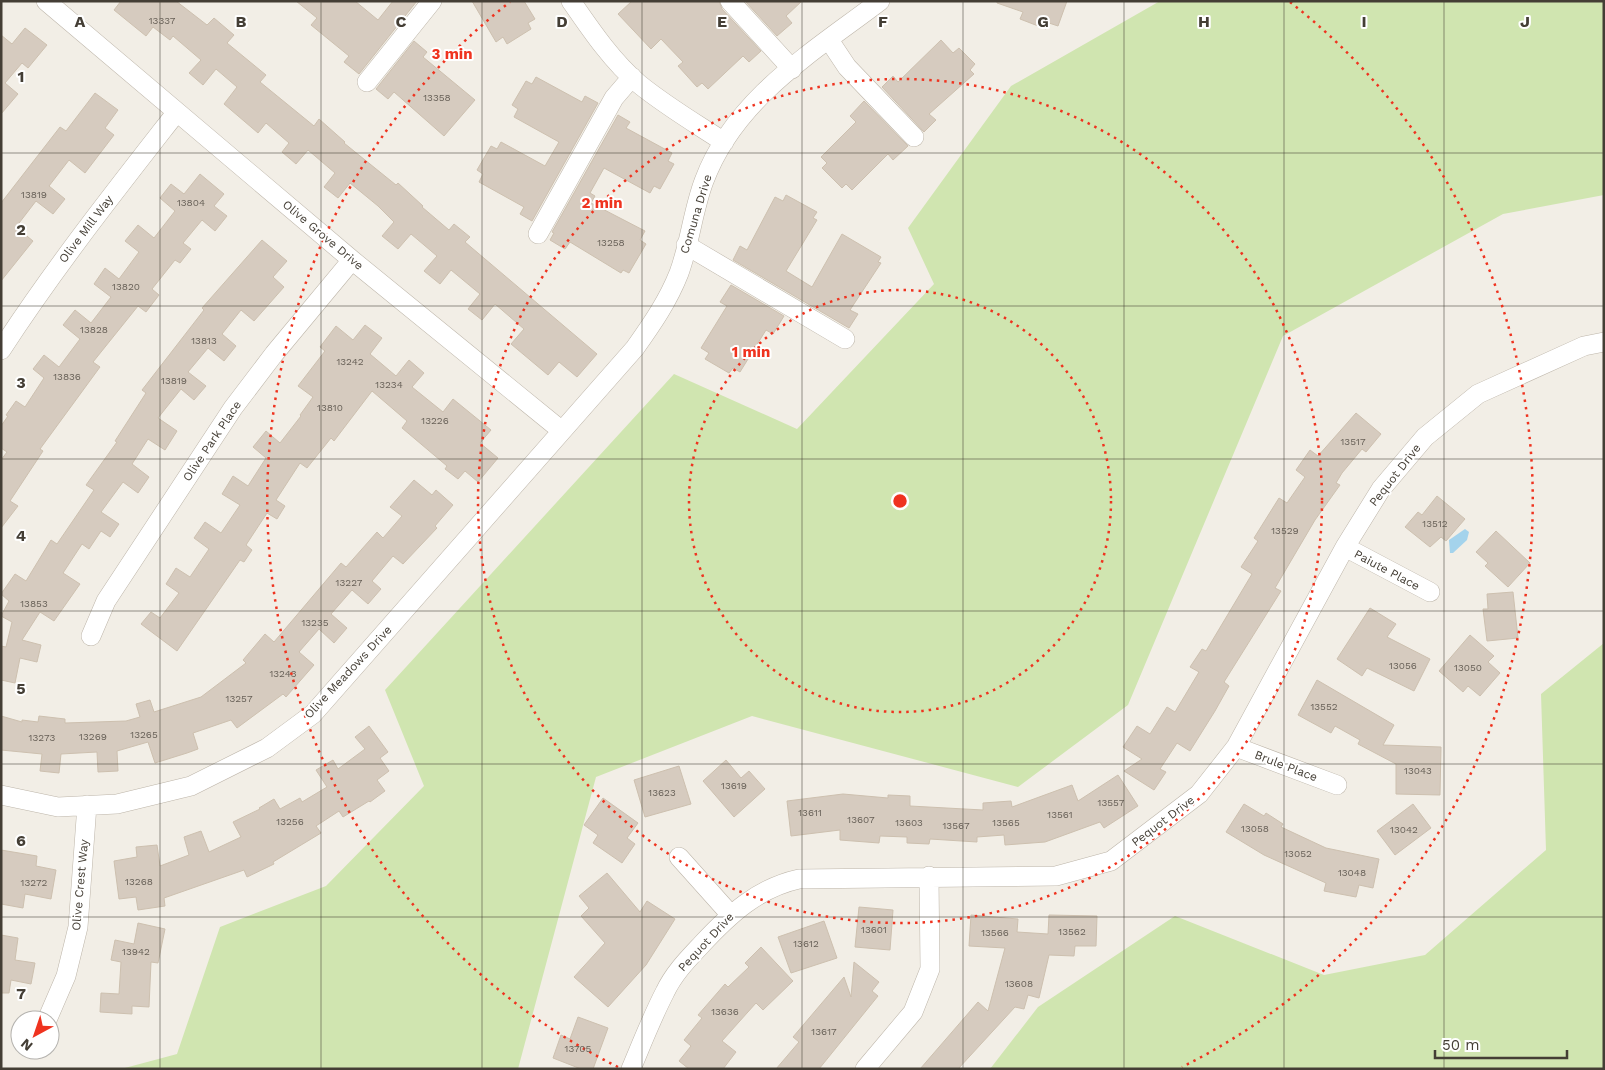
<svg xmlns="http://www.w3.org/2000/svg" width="1605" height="1070" font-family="'Work Sans',sans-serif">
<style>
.green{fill:#d0e5b0}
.water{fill:#a4d3ec}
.building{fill:#d6cbbf;stroke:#cdc0af}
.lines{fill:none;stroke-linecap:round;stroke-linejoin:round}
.minor-casing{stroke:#bdb5a9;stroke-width:20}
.minor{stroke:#fff;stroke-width:19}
.grid{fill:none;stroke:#443e35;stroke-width:1;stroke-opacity:0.55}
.ring{fill:none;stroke:#ef331f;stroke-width:2.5;stroke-dasharray:2.5 5}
.labels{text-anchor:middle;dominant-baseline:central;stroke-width:4;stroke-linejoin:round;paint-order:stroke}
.number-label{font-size:10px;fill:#686158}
.street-label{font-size:12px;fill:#443e35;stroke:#fff}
.grid-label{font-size:16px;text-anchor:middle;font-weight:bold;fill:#443e35;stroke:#fff;stroke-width:4;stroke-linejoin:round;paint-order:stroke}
.centre{fill:#ef331f;stroke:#fff;stroke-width:2.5}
.ring-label{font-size:15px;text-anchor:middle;font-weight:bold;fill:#ef331f;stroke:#fff;stroke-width:4;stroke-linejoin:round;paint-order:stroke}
</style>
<rect width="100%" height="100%" fill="#f2eee6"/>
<path class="green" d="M 1160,1 L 1604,1 L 1604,195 L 1503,214 L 1283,336 L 1128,705 L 1018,787 L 752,716 L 596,777 L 518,1069 L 121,1069 L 177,1054 L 220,927 L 326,886 L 424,786 L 385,690 L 674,374 L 797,429 L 934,284 L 908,228 L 1011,86 Z
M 1604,643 L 1604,1069 L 990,1069 L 1038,1007 L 1175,916 L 1324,975 L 1425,955 L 1546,850 L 1541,694 Z"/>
<path class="water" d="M 1465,529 L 1469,532 L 1467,540 L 1453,553 L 1450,553 L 1449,540 Z"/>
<path class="building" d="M 121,1 L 176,1 L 207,25 L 214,18 L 234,35 L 227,43 L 266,75 L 260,82 L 314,126 L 319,119 L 345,142 L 344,143 L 396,185 L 398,183 L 423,206 L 422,207 L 449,230 L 454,224 L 470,237 L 465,242 L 597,354 L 577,377 L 559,362 L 548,375 L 511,344 L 524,329 L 495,304 L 482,320 L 468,309 L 480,294 L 451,270 L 440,284 L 424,271 L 437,256 L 411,234 L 398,249 L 382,236 L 394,222 L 378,206 L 350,183 L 338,198 L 324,187 L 335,173 L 308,150 L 296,164 L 282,152 L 289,143 L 266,123 L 258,133 L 224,104 L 237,87 L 216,69 L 203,85 L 189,73 L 201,60 L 173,36 L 170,40 L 153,27 L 146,36 L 114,10 Z
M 296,1 L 355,1 L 378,20 L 393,1 L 417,1 L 359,74 L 344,62 L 349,56 L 311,25 L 317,18 Z
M 472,1 L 524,1 L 535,19 L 528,23 L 531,29 L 507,44 L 503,37 L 496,42 Z
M 632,1 L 719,1 L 722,9 L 761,51 L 749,62 L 743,56 L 708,89 L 702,83 L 697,87 L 678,66 L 683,62 L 661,39 L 651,49 L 618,14 Z
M 745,1 L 802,1 L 786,16 L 792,23 L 777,36 Z
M 997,1 L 1067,1 L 1058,26 L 1049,23 L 1046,29 L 1020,19 L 1023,12 L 997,3 Z
M 25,28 L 47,45 L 28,68 L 22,63 L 5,83 L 18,94 L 1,114 L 1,35 L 12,44 Z
M 941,40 L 953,53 L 959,48 L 975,64 L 970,70 L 974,74 L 929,114 L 936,120 L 924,132 L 882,87 L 893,76 L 898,82 Z
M 414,41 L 427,52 L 423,57 L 475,100 L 444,136 L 394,92 L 388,99 L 376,89 Z
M 536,77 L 582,102 L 585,96 L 598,103 L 532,221 L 520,214 L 524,207 L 479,182 L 483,174 L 477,170 L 491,146 L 497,149 L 501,142 L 545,166 L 559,142 L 514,117 L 518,109 L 512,105 L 526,81 L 532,84 Z
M 95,93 L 118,110 L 105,128 L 114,135 L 85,173 L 69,160 L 49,186 L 65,199 L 53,214 L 36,201 L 16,227 L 33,241 L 1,281 L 1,203 L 60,127 L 66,131 Z
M 864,101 L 908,146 L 893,160 L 888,154 L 852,190 L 846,184 L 842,188 L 822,168 L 827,163 L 821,157 L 856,122 L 850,116 Z
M 618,115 L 630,122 L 626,128 L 672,153 L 668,161 L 674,164 L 660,189 L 654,186 L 650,193 L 604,168 L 590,193 L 595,196 L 591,203 L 645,231 L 640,240 L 646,244 L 629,273 L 623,270 L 621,273 L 570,242 L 565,249 L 550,240 L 554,233 L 552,232 Z
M 200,174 L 224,194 L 214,206 L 227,216 L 215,231 L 202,220 L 183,243 L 191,249 L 180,263 L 175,260 L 152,289 L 159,295 L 146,312 L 138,306 L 93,362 L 100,367 L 40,449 L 43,451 L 10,501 L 18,506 L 1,528 L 1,460 L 7,452 L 1,448 L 1,426 L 8,416 L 6,415 L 16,401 L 25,407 L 44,378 L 33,369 L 44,355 L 59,367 L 80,339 L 63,325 L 75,310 L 91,323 L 111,297 L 94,284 L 105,268 L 119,279 L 139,252 L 125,241 L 138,225 L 154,238 L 175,211 L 160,198 L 171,184 L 184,194 Z
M 786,195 L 817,212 L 813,218 L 817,220 L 786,271 L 812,287 L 842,234 L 881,257 L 878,262 L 881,263 L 850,310 L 858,314 L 849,328 L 733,260 L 740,246 L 747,250 L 775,197 L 783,201 Z
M 262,240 L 287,261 L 273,277 L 284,287 L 254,321 L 241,310 L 222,334 L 236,346 L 224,361 L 208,348 L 188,372 L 206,386 L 194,400 L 181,389 L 158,418 L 177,431 L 165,450 L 148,439 L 132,464 L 149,477 L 138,493 L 123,482 L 101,512 L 119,524 L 110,537 L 101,531 L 89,549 L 82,544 L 63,573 L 80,584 L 54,621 L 40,612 L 22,640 L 41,645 L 37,662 L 20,658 L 15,683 L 1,680 L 1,646 L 6,647 L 12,622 L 1,616 L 9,601 L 1,594 L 15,574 L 26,581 L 51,540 L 57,544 L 94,490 L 86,485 L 117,442 L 115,441 L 146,393 L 142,390 L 204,310 L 202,308 Z
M 731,285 L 784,316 L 773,334 L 766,330 L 740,372 L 733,368 L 729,373 L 705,359 L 709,353 L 701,348 L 727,306 L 720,302 Z
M 365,325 L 382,338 L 370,354 L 396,376 L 409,360 L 424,373 L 412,387 L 443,412 L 453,399 L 480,421 L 491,430 L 480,443 L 498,458 L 478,482 L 465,471 L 458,479 L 445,469 L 447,466 L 402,428 L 407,421 L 372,391 L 334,441 L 331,438 L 307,468 L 300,463 L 276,500 L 285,506 L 277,519 L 267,513 L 246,545 L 252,550 L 244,562 L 240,560 L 177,651 L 141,624 L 151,612 L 160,618 L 179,593 L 166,584 L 176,568 L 190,577 L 209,549 L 194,538 L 205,522 L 221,533 L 240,505 L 222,494 L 233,476 L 248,486 L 266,458 L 253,447 L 266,431 L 280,443 L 301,416 L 300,415 L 313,397 L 298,386 L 325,351 L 320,347 L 336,326 L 353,340 Z
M 1356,413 L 1381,434 L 1366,452 L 1362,449 L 1342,473 L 1336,483 L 1340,485 L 1315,520 L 1275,588 L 1281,591 L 1224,682 L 1229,686 L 1215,711 L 1190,751 L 1177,743 L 1160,769 L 1166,772 L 1154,790 L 1124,771 L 1142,759 L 1123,747 L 1137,726 L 1150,734 L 1167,707 L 1175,712 L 1199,672 L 1190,667 L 1202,649 L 1206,651 L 1252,574 L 1241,567 L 1258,541 L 1254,538 L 1279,498 L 1287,503 L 1305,477 L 1296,470 L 1310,450 L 1318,456 Z
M 414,480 L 432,495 L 436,490 L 453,505 L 435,526 L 437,528 L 403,564 L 393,556 L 372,581 L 381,589 L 368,604 L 352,590 L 331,614 L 347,628 L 334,643 L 319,629 L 299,652 L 314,665 L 286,697 L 283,694 L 237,728 L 231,720 L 193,733 L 198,749 L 187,753 L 155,763 L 148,742 L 117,751 L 118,771 L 98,772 L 97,752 L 61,754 L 59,773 L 40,771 L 42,754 L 1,750 L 1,716 L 22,722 L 22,720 L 38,722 L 39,716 L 65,719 L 65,723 L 126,721 L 140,717 L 136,704 L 150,700 L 154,712 L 201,697 L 246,663 L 243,660 L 265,634 L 274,642 L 341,563 L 346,567 L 377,532 L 383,538 L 402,516 L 390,507 Z
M 1437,496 L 1465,519 L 1446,541 L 1441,537 L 1430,547 L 1405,527 L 1418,512 L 1422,515 Z
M 1496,531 L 1530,563 L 1508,587 L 1485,566 L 1488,563 L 1476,552 Z
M 1513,592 L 1518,638 L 1487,641 L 1483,609 L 1488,609 L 1487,594 Z
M 1370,608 L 1396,624 L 1387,637 L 1430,659 L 1414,691 L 1367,668 L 1362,676 L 1337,659 Z
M 1470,635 L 1494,656 L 1488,662 L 1500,673 L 1480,696 L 1468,686 L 1463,692 L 1439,671 Z
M 1317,680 L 1394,725 L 1383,745 L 1441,747 L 1440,795 L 1396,794 L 1396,764 L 1358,744 L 1360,740 L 1335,726 L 1331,733 L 1298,715 Z
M 369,726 L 388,752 L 380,758 L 389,771 L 377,780 L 385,791 L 370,802 L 369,801 L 343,817 L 339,811 L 316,826 L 321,833 L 273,862 L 274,864 L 247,877 L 244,870 L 164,898 L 165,906 L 138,910 L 136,897 L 119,899 L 114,861 L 137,857 L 136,847 L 157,845 L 160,866 L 189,855 L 184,837 L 201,831 L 209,852 L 241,837 L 233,822 L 260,809 L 259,808 L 274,799 L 280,809 L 300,798 L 302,802 L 327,787 L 316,770 L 333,760 L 338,769 L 365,749 L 355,737 Z
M 726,760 L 741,778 L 749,771 L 765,789 L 734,817 L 703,781 Z
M 679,766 L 691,804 L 645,817 L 634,780 Z
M 1118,775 L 1138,806 L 1104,828 L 1100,822 L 1045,842 L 1005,845 L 1004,835 L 977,837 L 977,842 L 930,839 L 929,844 L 907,843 L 907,837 L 880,836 L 879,843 L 840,840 L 840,830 L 791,836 L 787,801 L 843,794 L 888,798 L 888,795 L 910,796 L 910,806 L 983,810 L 983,803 L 1011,801 L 1012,807 L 1072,785 L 1078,801 Z
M 603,798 L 638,823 L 627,838 L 635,844 L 622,863 L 593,843 L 598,835 L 584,825 Z
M 1244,804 L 1264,816 L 1266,813 L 1283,824 L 1281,827 L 1326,848 L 1379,859 L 1373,888 L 1359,885 L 1356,897 L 1324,891 L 1326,883 L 1264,855 L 1226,832 Z
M 1413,804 L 1431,828 L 1395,855 L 1377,831 Z
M 1,850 L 37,856 L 36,866 L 56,870 L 51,899 L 25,894 L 23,908 L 1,904 Z
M 607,873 L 640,912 L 647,901 L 675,919 L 646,965 L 608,1007 L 574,977 L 605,943 L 581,916 L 589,908 L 579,896 Z
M 859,907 L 893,910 L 890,950 L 855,947 Z
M 971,915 L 1018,919 L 1017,932 L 1048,934 L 1049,915 L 1097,916 L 1096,946 L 1075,946 L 1074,956 L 1049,955 L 1039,998 L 1028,995 L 1024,1009 L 1015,1007 L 958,1069 L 920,1069 L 978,1002 L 988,1011 L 1005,948 L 969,946 Z
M 824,921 L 837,958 L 791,973 L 778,937 Z
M 138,923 L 165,929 L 158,963 L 151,962 L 149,1007 L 132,1006 L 132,1014 L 100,1012 L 101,993 L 119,994 L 121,962 L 111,960 L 115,940 L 134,944 Z
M 1,935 L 18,938 L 15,960 L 35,963 L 31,984 L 11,980 L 9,993 L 1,993 Z
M 761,947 L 793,981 L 763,1010 L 756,1003 L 722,1041 L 736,1052 L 723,1069 L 689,1069 L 679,1061 L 691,1046 L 684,1040 L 702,1018 L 698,1015 L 725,984 L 728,987 L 749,967 L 745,963 Z
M 854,962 L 879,982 L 872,991 L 878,996 L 819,1069 L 776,1069 L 799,1042 L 793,1037 L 844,977 L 851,997 Z
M 578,1017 L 608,1028 L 593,1069 L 581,1069 L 553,1058 L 561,1035 L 570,1039 Z"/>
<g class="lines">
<g class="minor-casing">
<path id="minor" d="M 46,1 L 352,260 L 562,431
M 571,1 C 591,30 612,61 639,84 C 666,106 695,123 724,142
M 730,1 L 792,69
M 829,40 L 847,67 L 914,137
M 367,82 L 432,1
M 538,234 L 614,98 L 632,77
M 686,245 L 845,339
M 1,350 C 55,267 116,190 176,113
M 1345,547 L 1430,592
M 91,636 L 106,601 L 233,408 L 274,354 L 352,260
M 1236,747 L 1337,785
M 1,795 L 58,807 L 117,804 L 191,786 L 267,748 L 313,714 L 635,348 C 652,324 668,301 679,273 C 690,243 693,210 704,181 C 735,98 813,52 880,1
M 679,857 L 730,914
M 47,1020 L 66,976 L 78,927 L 87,805
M 631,1069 C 642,1043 652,1017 665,992 C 674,973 688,959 702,944 C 730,914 758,888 799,879 L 1056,876 L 1111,861 L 1199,794 L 1236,747 L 1345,547 L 1381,489 L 1425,437 L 1478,394 L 1584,346 L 1604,342
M 865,1069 L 913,1012 L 930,969 L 929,876"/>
</g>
<use href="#minor" class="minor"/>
</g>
<path class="grid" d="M 160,1 L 160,1069M 321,1 L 321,1069M 482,1 L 482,1069M 642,1 L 642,1069M 802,1 L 802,1069M 963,1 L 963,1069M 1124,1 L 1124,1069M 1284,1 L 1284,1069M 1444,1 L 1444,1069M 1,153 L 1604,153M 1,306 L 1604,306M 1,459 L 1604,459M 1,611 L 1604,611M 1,764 L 1604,764M 1,917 L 1604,917"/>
<g class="ring">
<circle cx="900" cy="501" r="211"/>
<circle cx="900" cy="501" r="422"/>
<path d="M618 1067A633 633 0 0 1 510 2M1290 2A633 633 0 0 1 1182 1067"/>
</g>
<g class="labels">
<g class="number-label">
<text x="162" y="20">13337</text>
<text x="437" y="97">13358</text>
<text x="34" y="194">13819</text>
<text x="191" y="202">13804</text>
<text x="611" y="242">13258</text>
<text x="126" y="286">13820</text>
<text x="94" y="329">13828</text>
<text x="204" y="340">13813</text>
<text x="350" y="361">13242</text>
<text x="67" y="376">13836</text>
<text x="174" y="380">13819</text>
<text x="389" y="384">13234</text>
<text x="330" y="407">13810</text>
<text x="435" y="420">13226</text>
<text x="1353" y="441">13517</text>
<text x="1435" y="523">13512</text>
<text x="1285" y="530">13529</text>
<text x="349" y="582">13227</text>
<text x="34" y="603">13853</text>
<text x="315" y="622">13235</text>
<text x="1403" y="665">13056</text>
<text x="1468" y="667">13050</text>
<text x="283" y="673">13243</text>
<text x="239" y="698">13257</text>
<text x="1324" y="706">13552</text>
<text x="144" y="734">13265</text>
<text x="93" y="736">13269</text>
<text x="42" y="737">13273</text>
<text x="1418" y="770">13043</text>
<text x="734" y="785">13619</text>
<text x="662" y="792">13623</text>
<text x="1111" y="802">13557</text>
<text x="810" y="812">13611</text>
<text x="1060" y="814">13561</text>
<text x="861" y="819">13607</text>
<text x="290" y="821">13256</text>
<text x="909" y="822">13603</text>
<text x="1006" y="822">13565</text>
<text x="956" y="825">13567</text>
<text x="1255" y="828">13058</text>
<text x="1404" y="829">13042</text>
<text x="1298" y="853">13052</text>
<text x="1352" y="872">13048</text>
<text x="139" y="881">13268</text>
<text x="34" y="882">13272</text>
<text x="874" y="929">13601</text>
<text x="1072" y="931">13562</text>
<text x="995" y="932">13566</text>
<text x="806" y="943">13612</text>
<text x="136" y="951">13942</text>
<text x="1019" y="983">13608</text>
<text x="725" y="1011">13636</text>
<text x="824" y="1031">13617</text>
<text x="578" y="1048">13705</text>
</g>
<g class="street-label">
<text transform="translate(696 214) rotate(-73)">Comuna Drive</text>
<text transform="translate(86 229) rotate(-53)">Olive Mill Way</text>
<text transform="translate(323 235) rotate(40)">Olive Grove Drive</text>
<text transform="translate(212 441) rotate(-56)">Olive Park Place</text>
<text transform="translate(1395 475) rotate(-52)">Pequot Drive</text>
<text transform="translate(1387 570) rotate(28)">Paiute Place</text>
<text transform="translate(348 672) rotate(-47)">Olive Meadows Drive</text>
<text transform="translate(1286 766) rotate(21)">Brule Place</text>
<text transform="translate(1163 821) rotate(-37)">Pequot Drive</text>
<text transform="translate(80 885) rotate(-85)">Olive Crest Way</text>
<text transform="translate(706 942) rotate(-47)">Pequot Drive</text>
</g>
</g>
<g class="grid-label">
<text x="80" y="27">A</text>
<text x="241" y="27">B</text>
<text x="401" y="27">C</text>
<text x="562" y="27">D</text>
<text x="722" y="27">E</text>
<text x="883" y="27">F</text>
<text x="1043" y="27">G</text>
<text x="1204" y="27">H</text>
<text x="1364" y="27">I</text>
<text x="1525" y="27">J</text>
<text x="21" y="82">1</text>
<text x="21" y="235">2</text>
<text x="21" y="388">3</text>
<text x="21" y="541">4</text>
<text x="21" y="694">5</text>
<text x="21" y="846">6</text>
<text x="21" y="999">7</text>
</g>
<circle cx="900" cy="501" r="8" class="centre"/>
<g class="ring-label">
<text x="452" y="59">3 min</text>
<text x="602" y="208">2 min</text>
<text x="751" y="357">1 min</text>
</g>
<rect width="1605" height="1070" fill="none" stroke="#443e35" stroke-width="5"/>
<g transform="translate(35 1035) rotate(220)"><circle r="24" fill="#ffffff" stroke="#b4b2ae"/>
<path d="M0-4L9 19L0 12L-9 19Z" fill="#ef331f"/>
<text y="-8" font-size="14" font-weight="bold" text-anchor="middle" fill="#443e35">N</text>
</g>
<path d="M1435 1050v8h132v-8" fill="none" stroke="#443e35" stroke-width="2.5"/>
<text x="1442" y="1050" font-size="15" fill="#443e35" stroke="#ffffff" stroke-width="4" paint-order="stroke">50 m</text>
</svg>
